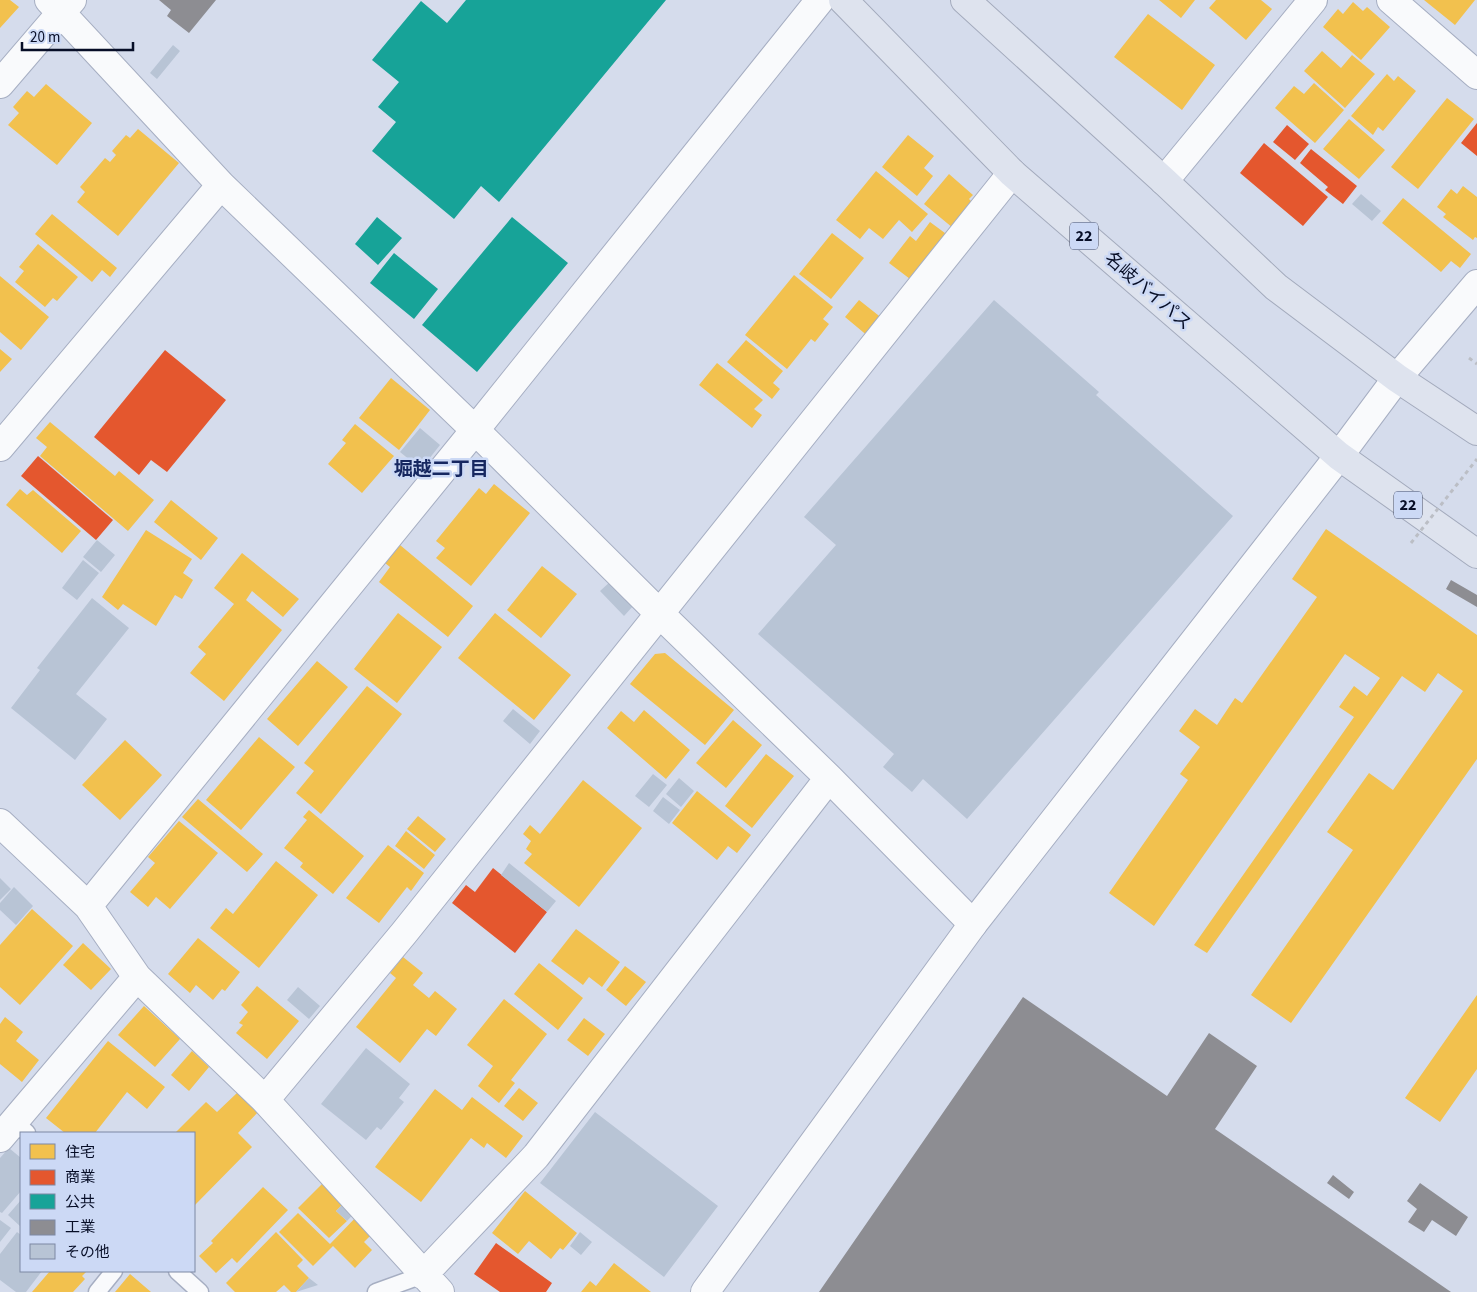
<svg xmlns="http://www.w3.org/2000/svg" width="1477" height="1292" font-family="'Source Sans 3','Noto Sans JP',sans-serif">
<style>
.homes{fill:#f2c14e}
.shops{fill:#e4572e}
.public{fill:#17a398}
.industry{fill:#8d8d92}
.building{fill:#b8c4d5}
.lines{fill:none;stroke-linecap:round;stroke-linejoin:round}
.lane-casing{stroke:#a6aec2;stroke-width:19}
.street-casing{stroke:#a6aec2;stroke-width:30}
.secondary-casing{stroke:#a6aec2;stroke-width:30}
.highway-casing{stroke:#a3aabc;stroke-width:30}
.path{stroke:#bbbec5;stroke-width:3;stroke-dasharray:4 4;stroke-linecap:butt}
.lane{stroke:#f9fafc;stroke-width:16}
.street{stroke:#f9fafc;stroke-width:28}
.secondary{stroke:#f9fafc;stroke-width:28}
.highway{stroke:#dee3ee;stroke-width:28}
.path-bridge{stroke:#bbbec5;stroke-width:3;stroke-dasharray:4 4;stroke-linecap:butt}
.labels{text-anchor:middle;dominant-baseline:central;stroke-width:5;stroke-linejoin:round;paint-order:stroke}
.shield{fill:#ccd9f5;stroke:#424b65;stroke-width:1}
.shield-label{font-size:16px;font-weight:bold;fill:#070e27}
.street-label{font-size:18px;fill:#070e27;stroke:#ccd9f5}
.neighbourhood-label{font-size:19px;font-weight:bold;fill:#162760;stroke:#ccd9f5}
</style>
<rect width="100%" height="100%" fill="#d5dcec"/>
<path class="homes" d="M 0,0 L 10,0 L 19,7 L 0,28 Z
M 1159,0 L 1195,0 L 1181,18 Z
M 1216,0 L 1261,0 L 1272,9 L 1246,40 L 1209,8 Z
M 1424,0 L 1475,0 L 1455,25 Z
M 1353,2 L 1363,11 L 1367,7 L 1390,27 L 1361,60 L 1323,27 L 1338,9 L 1343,14 Z
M 1148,14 L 1215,65 L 1182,110 L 1114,57 Z
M 1322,51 L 1341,68 L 1352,55 L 1375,74 L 1345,108 L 1304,71 Z
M 1387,74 L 1394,81 L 1398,76 L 1416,91 L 1383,131 L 1378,127 L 1373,135 L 1351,116 Z
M 1314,83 L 1344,110 L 1315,143 L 1275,108 L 1294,86 L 1304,94 Z
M 46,84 L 92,123 L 57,165 L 8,125 L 19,113 L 13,107 L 27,91 L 34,97 Z
M 1447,98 L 1474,119 L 1418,189 L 1391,167 Z
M 1349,119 L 1385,150 L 1359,179 L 1323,149 Z
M 138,129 L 179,163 L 118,236 L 77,202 L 85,192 L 80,187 L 105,158 L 110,162 L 116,155 L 112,151 L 126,135 L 130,138 Z
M 908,135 L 934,156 L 924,168 L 933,176 L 917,196 L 882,167 Z
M 876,171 L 928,214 L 912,232 L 899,220 L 883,239 L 869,228 L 860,239 L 836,220 Z
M 949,174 L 973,195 L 969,199 L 973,203 L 953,228 L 924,204 Z
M 1463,186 L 1477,197 L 1477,238 L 1475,237 L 1473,240 L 1443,217 L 1446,214 L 1437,207 L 1451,189 L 1457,194 Z
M 1403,198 L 1471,254 L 1460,268 L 1451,261 L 1441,272 L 1382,223 Z
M 52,214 L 117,268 L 110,277 L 102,270 L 92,282 L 35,234 Z
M 930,222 L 949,236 L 914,282 L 889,263 L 910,236 L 916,241 Z
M 832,233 L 864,258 L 831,299 L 799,274 Z
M 38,244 L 78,277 L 57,301 L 53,298 L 45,307 L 15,282 L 24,271 L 19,267 Z
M 794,275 L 833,307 L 823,319 L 829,324 L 815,342 L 811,339 L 787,369 L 745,335 Z
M 0,276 L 49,317 L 21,350 L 0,332 Z
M 859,300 L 883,319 L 869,337 L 845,317 Z
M 746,340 L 783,371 L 773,383 L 780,389 L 772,399 L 727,362 Z
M 0,349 L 12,359 L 0,372 Z
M 717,363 L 763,400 L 754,409 L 762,415 L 752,428 L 699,385 Z
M 391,378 L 430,410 L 399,450 L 359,418 Z
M 50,422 L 115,476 L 119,471 L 154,500 L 128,531 L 40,456 L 47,447 L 36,438 Z
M 355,424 L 394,456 L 362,493 L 328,464 L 346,443 L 342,440 Z
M 494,484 L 530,513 L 471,586 L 436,558 L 445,548 L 436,541 L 479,488 L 486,494 Z
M 20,489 L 27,495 L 33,490 L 81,531 L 62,553 L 6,505 Z
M 171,500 L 218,538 L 201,560 L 154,522 Z
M 1326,529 L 1477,635 L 1477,759 L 1291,1023 L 1251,995 L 1353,850 L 1327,832 L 1369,773 L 1393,790 L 1463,691 L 1438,673 L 1425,692 L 1402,676 L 1207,953 L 1194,945 L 1354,717 L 1339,707 L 1354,686 L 1367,696 L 1380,678 L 1345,654 L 1154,926 L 1109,893 L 1188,780 L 1180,774 L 1200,747 L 1179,731 L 1195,709 L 1217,725 L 1235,698 L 1242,703 L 1317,597 L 1292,579 Z
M 146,530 L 192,559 L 183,573 L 193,580 L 182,599 L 175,595 L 156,626 L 123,604 L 118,610 L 102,597 Z
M 400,545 L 473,606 L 448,637 L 379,582 L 390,567 L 385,563 Z
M 242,553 L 299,599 L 283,617 L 252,591 L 246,600 L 282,630 L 224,701 L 190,673 L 206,654 L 198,647 L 234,604 L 214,588 Z
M 542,566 L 577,594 L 541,638 L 507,610 Z
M 398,613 L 442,647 L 397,703 L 354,669 Z
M 495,613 L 571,675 L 534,720 L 458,658 Z
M 665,653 L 734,710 L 705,745 L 630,684 L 655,654 Z
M 317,661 L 348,687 L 298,746 L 267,719 Z
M 367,686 L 402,714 L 321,814 L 296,793 L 314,771 L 304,763 Z
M 644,710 L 690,750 L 666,779 L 607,728 L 621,711 L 634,722 Z
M 733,720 L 762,745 L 726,788 L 696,763 Z
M 259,737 L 295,767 L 241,830 L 206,800 Z
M 125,740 L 162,775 L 120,820 L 82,785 Z
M 766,754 L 794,776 L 752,828 L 725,806 Z
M 583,780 L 642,828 L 579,907 L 524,863 L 532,854 L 526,849 L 531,841 L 523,834 L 530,825 L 540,834 Z
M 697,791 L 751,835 L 737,853 L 728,846 L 717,860 L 672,823 Z
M 198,799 L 263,854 L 247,872 L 182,817 Z
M 309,810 L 364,856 L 333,894 L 300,867 L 303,863 L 284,848 L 307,820 L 303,817 Z
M 418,816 L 446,839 L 435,852 L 407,829 Z
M 179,821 L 218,853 L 170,909 L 156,897 L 148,907 L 130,892 L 155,863 L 148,857 Z
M 406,831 L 435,855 L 424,869 L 395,846 Z
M 388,845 L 424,873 L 411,891 L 407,887 L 379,923 L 346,898 Z
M 276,861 L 318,895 L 259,968 L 210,928 L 226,908 L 233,914 Z
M 32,909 L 73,946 L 20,1005 L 0,987 L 0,945 Z
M 576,929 L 620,962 L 602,987 L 589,977 L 583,985 L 551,961 Z
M 198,938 L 240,972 L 225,991 L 222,989 L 213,1000 L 196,985 L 190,993 L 168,974 Z
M 83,943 L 111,969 L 91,990 L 63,965 Z
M 403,957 L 423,973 L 413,985 L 429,998 L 435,991 L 457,1009 L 436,1036 L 427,1029 L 400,1063 L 356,1027 L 396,978 L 390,973 Z
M 539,963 L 583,998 L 558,1030 L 514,994 Z
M 625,966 L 646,982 L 626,1006 L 606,990 Z
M 257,986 L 299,1021 L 267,1059 L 236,1033 L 243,1025 L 239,1023 L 248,1012 L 241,1005 Z
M 1477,995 L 1477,1069 L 1440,1122 L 1405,1098 Z
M 504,999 L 547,1034 L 511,1080 L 515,1083 L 499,1103 L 478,1086 L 493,1066 L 467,1045 Z
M 144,1006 L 180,1039 L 155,1067 L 118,1035 Z
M 5,1017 L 23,1032 L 16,1041 L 39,1060 L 22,1082 L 0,1064 L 0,1024 Z
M 584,1018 L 605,1034 L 588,1056 L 567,1040 Z
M 108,1041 L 165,1087 L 147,1109 L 127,1092 L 95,1133 L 65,1133 L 46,1118 Z
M 192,1051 L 209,1067 L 189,1091 L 171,1075 Z
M 519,1088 L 538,1103 L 523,1121 L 504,1106 Z
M 435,1089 L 462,1110 L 472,1097 L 523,1136 L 506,1158 L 487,1143 L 484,1148 L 471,1138 L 421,1202 L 375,1167 Z
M 238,1092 L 259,1111 L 238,1133 L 252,1147 L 194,1206 L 194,1133 L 175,1133 L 206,1102 L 217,1112 Z
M 327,1179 L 348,1199 L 336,1211 L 347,1221 L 329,1238 L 298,1208 Z
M 263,1187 L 288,1210 L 237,1263 L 232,1258 L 216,1273 L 199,1256 L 213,1243 L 211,1241 Z
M 525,1191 L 577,1233 L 563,1250 L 560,1248 L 551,1259 L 529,1241 L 518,1254 L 492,1233 Z
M 361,1212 L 378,1228 L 364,1242 L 372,1250 L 355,1268 L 333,1246 L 313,1266 L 279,1232 L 298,1213 L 330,1244 Z
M 276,1232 L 303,1260 L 297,1266 L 309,1278 L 296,1292 L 291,1292 L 284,1285 L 276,1292 L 235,1292 L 226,1283 Z
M 614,1263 L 651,1292 L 581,1292 L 590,1281 L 596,1286 Z
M 50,1271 L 87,1271 L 82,1276 L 85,1279 L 73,1292 L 32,1292 Z
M 130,1274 L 151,1292 L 115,1292 Z"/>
<path class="shops" d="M 1477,123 L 1477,156 L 1461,143 Z
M 1287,125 L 1309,144 L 1295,160 L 1273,142 Z
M 1264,143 L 1328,197 L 1303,226 L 1240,173 Z
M 1311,149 L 1357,186 L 1343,204 L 1325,190 L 1328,187 L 1300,163 Z
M 165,350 L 226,400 L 167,472 L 151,460 L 139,475 L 94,437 Z
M 38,456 L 113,520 L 96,540 L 21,476 Z
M 493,868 L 547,912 L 515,953 L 452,903 L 466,885 L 475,892 Z
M 496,1243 L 552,1283 L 546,1292 L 500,1292 L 474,1274 Z"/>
<path class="public" d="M 466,0 L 666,0 L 499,202 L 481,186 L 454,219 L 372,151 L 396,122 L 378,107 L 399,82 L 372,60 L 421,1 L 447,23 Z
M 377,217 L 402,238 L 378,265 L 355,244 Z
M 512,217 L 568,263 L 477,372 L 422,325 Z
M 394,253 L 438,289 L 414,319 L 370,283 Z"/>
<path class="industry" d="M 159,0 L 216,0 L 189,33 L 167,16 L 171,10 Z
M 1451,580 L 1477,595 L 1477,607 L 1446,589 Z
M 1023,997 L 1167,1096 L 1209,1033 L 1257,1066 L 1215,1129 L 1451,1292 L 819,1292 Z
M 1333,1175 L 1354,1192 L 1349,1199 L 1327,1183 Z
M 1420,1183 L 1468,1217 L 1456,1236 L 1432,1220 L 1424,1232 L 1408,1222 L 1417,1209 L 1407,1201 Z"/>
<path class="building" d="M 173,45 L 180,51 L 157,79 L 150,73 Z
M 1361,194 L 1381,211 L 1372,221 L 1352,204 Z
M 994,300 L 1099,392 L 1096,395 L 1233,516 L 967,819 L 923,779 L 912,792 L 883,767 L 894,754 L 758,634 L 836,545 L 804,517 Z
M 420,428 L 440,445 L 421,469 L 400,452 Z
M 97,540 L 115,555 L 101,572 L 83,557 Z
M 83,560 L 99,573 L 77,600 L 62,588 Z
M 611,581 L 634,605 L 624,616 L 600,591 Z
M 92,598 L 129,628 L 76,694 L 107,719 L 75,760 L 11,708 L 40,670 L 37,668 Z
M 513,709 L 540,731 L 530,744 L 503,721 Z
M 653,774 L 667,785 L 649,807 L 635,796 Z
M 679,778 L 694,791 L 681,807 L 666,794 Z
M 663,797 L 680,810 L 669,824 L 653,811 Z
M 509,863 L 556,901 L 547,912 L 501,875 Z
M 0,878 L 11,889 L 0,900 Z
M 14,887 L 33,906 L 16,925 L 0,910 L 0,903 Z
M 298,987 L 320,1006 L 309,1019 L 287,1000 Z
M 366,1048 L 410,1084 L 399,1098 L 404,1102 L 381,1130 L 377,1127 L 366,1140 L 321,1104 Z
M 595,1112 L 718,1206 L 664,1277 L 540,1183 Z
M 9,1148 L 21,1158 L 21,1191 L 2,1213 L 0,1212 L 0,1158 Z
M 350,1197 L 360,1207 L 347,1221 L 336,1211 Z
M 21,1200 L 21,1227 L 8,1215 Z
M 0,1220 L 11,1228 L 0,1242 Z
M 17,1232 L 21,1235 L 21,1271 L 42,1271 L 26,1292 L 16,1292 L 0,1280 L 0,1254 Z
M 580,1232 L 592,1242 L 581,1255 L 570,1246 Z
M 309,1278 L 318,1285 L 296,1292 Z"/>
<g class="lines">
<g class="lane-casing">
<path id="lane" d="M 14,1121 L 27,1133
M 177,1271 L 200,1292
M 97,1292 L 114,1271
M 376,1292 L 423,1275"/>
</g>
<g class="street-casing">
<path id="street" d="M 49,0 L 221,185 L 475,430 L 660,614 L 829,778 L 973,924
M 1391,0 L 1477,75
M 0,84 L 72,0
M 1164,181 L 1313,0
M 0,447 L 221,185
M 1339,456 L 1397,378 L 1477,284
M 0,823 L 88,906 L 137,977 L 265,1100 L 440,1292
M 88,906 L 475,430 L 820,0
M 265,1100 L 404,933 L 1012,173
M 0,1138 L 137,977
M 423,1275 L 536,1156 L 829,778"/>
</g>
<g class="secondary-casing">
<path id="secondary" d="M 705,1292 L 973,924 L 1339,456"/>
</g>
<g class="highway-casing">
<path id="highway" d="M 843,0 L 1012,173 L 1339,456 L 1477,554
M 965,0 L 1164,181 L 1276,287 L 1397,378 L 1477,431"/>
</g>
<path class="path" d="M 1469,358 L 1477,364"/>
<use href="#lane" class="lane"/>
<use href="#street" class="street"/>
<use href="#secondary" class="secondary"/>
<use href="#highway" class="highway"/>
<path class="path-bridge" d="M 1411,543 L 1477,459"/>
</g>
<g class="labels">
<g class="shield">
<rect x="1070" y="222.5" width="28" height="27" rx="4"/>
<rect x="1394" y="491.5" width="28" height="27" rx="4"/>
</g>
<g class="shield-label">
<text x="1084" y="236">22</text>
<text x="1408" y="505">22</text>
</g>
<g class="street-label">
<text transform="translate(1148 291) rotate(41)">名岐バイパス</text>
</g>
<g class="neighbourhood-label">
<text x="441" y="469">堀越二丁目</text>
</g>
</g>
<rect x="20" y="1132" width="175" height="140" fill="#ccd9f5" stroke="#7d88a3"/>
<rect x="30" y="1144" width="25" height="15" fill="#f2c14e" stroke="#7d88a3"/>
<text x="65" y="1157" font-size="15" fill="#070e27">住宅</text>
<rect x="30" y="1170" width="25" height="15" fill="#e4572e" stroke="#7d88a3"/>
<text x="65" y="1182" font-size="15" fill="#070e27">商業</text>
<rect x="30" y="1194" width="25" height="15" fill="#17a398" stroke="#7d88a3"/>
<text x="65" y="1207" font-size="15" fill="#070e27">公共</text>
<rect x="30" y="1220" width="25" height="15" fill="#8d8d92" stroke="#7d88a3"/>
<text x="65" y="1232" font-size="15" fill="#070e27">工業</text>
<rect x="30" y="1244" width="25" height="15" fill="#b8c4d5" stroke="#7d88a3"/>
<text x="65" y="1257" font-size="15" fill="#070e27">その他</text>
<path d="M22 42v8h111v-8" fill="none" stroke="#070e27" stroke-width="2.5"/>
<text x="30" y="42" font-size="15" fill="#070e27" stroke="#ccd9f5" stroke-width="4" paint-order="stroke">20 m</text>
</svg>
